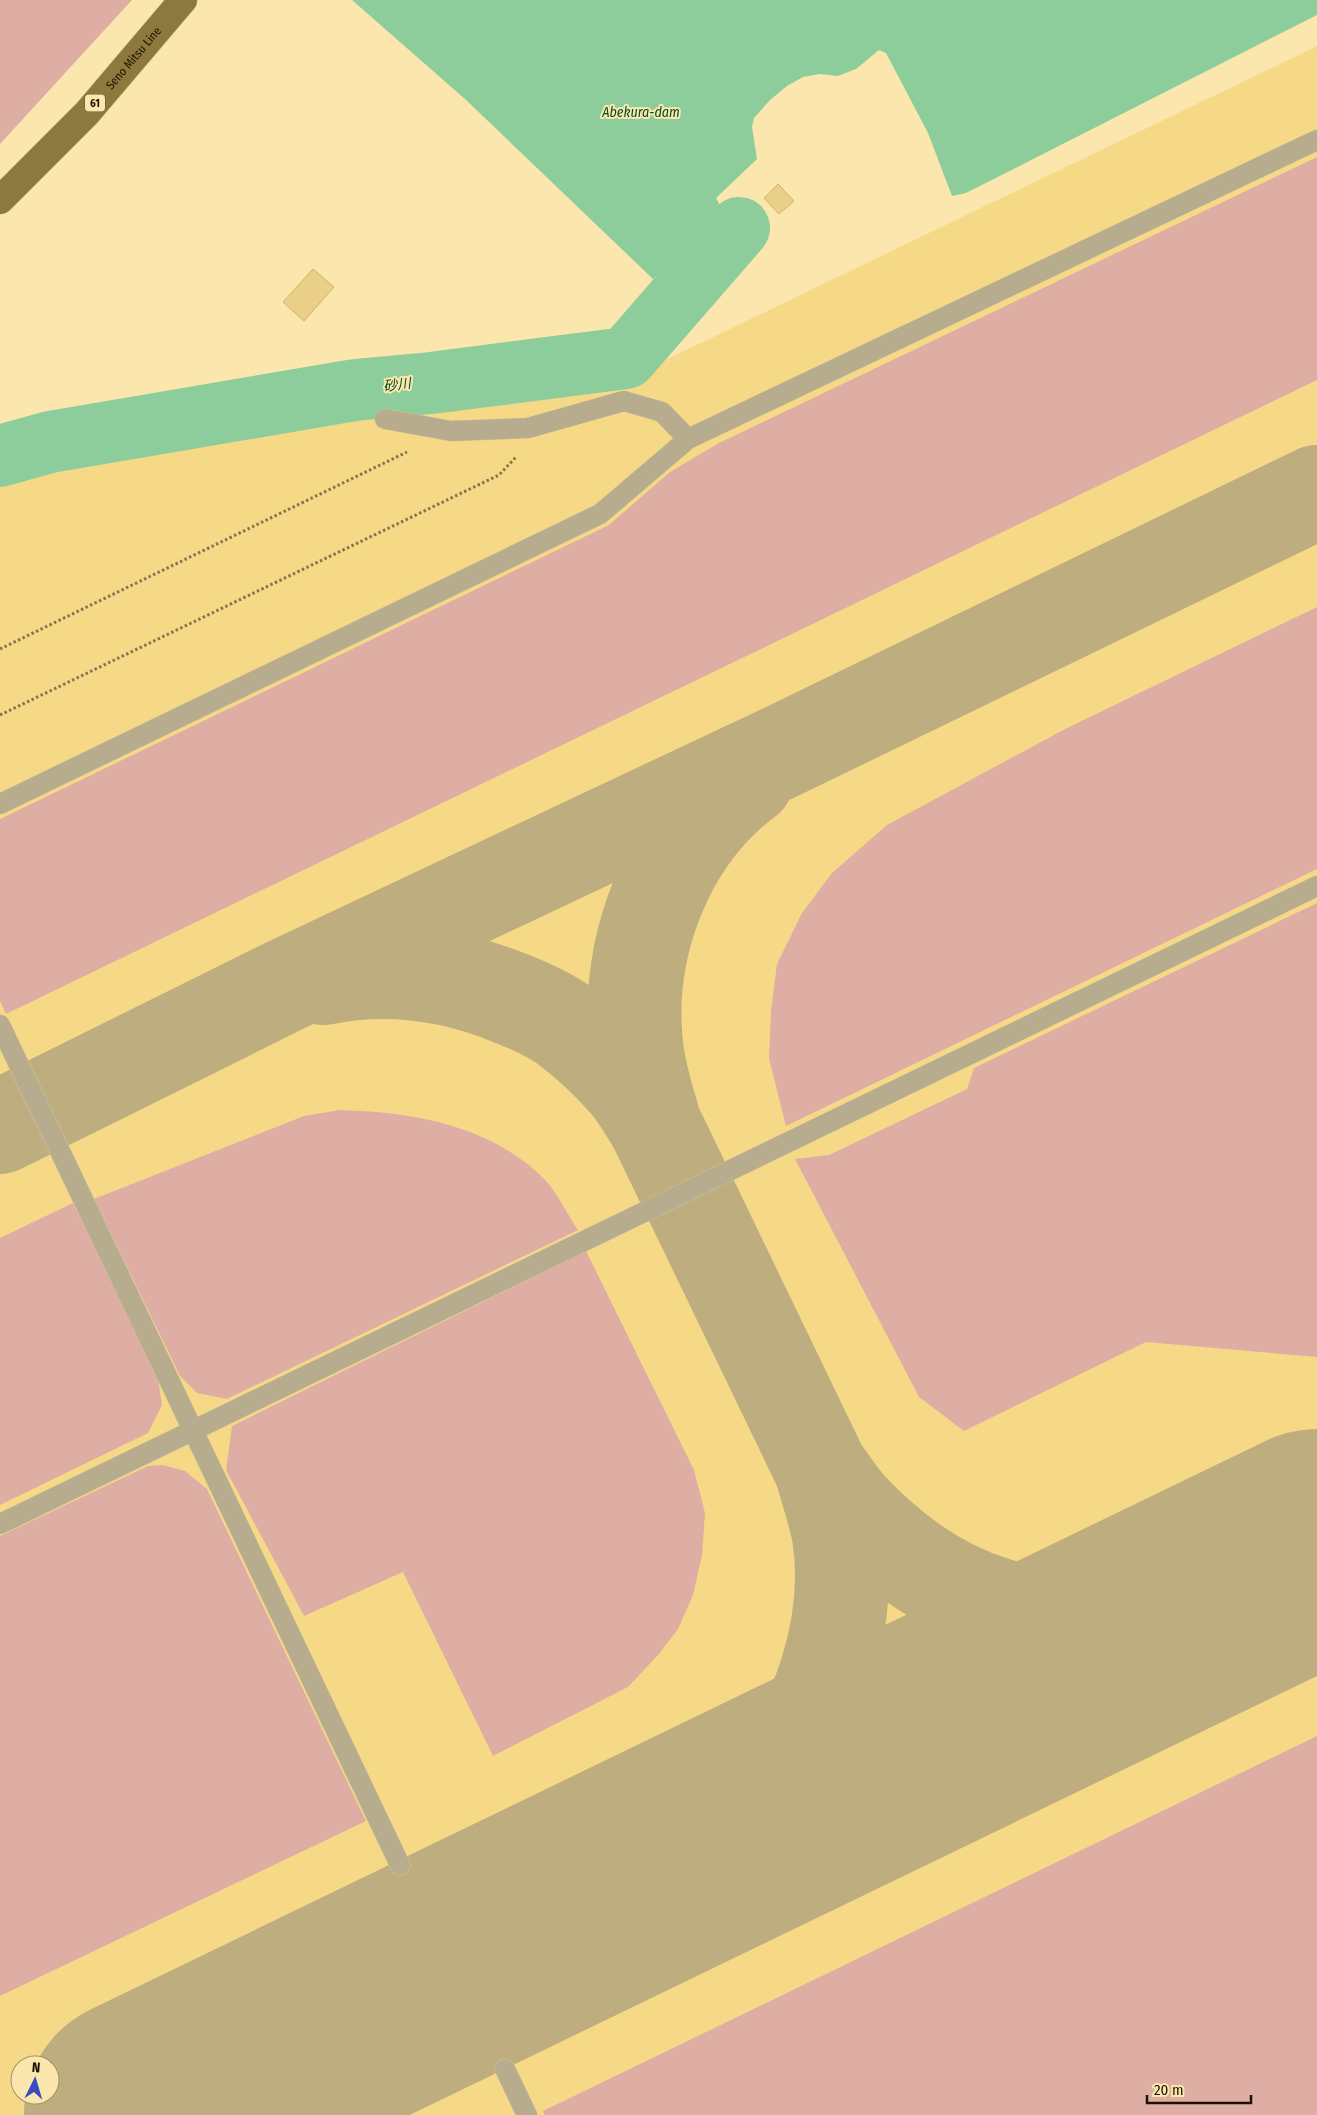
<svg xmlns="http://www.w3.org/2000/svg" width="1317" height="2115" font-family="'Fira Sans Condensed','Noto Sans JP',sans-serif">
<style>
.built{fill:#f6d987;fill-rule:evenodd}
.green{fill:#deaea5}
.water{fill:#8dcd9c}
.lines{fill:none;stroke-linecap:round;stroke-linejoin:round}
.river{stroke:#8dcd9c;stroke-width:62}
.taxiway{stroke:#bead7e;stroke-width:94}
.runway{stroke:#bead7e;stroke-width:234}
.building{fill:#e9cf87;stroke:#ceb56c}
.service-casing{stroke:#d7c591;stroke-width:21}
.primary-casing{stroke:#d7c591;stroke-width:29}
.path{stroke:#837550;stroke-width:3;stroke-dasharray:2.5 2.5;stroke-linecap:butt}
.service{stroke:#b7ac8e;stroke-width:20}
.primary{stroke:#8d793e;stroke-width:28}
.labels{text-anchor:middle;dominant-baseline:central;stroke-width:4;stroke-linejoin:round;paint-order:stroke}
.shield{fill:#fbe7ad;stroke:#5e5334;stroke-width:1}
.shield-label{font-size:11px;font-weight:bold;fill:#1b1300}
.street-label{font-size:12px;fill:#1b1300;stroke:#fbe7ad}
.water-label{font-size:14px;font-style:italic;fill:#004d20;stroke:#fbe7ad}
</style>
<rect width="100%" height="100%" fill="#fbe7ad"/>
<path class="built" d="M 1317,46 L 1317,2115 L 0,2115 L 0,472 L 170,437 L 628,378 ZM 20,2065 L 50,2065 L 50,2095 L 20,2095 Z"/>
<path class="green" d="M 0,0 L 132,0 L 0,144 Z
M 1317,157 L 1317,380 L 6,1014 L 0,1001 L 0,819 L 609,525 L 670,472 L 719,443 Z
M 1317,607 L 1317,869 L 786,1126 L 769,1058 L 771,1011 L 777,964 L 802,913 L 832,873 L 887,825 L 1065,729 Z
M 1317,903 L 1317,1357 L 1146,1342 L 964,1431 L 919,1397 L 795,1159 L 829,1155 L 967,1089 L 974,1068 Z
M 340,1110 C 414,1112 494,1126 547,1182 C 559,1196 568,1215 578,1230 L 227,1399 L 197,1393 L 180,1376 L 94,1199 L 304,1116 Z
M 73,1203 L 157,1372 L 162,1405 L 148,1433 L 0,1505 L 0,1238 Z
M 586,1251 L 694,1470 L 705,1513 L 702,1555 L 693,1595 L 678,1629 L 659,1654 L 628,1687 L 493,1756 L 403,1572 L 304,1616 L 226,1470 L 232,1426 Z
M 163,1465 L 185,1471 L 207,1489 L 366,1821 L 0,1996 L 0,1536 L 148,1466 Z
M 1317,1736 L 1317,2115 L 545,2115 L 543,2111 Z"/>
<path class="water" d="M 352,0 L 1317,0 L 1317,15 L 966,193 L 952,196 L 928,133 L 886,53 L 879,50 L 856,69 L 838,76 L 820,74 L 803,77 L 787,86 L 770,100 L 754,118 L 752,127 L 757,159 L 716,198 L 724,213 L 653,279 L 465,99 Z"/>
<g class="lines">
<path class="river" d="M 0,456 L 50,442 L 355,390 L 431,383 L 626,358 L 739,228"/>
<path class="taxiway" d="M 324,978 C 388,965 450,974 510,998 C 528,1005 548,1014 564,1025 C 586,1041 607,1061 625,1081 C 637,1094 646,1111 655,1125 L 821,1469 C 829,1480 837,1492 846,1503 C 855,1514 867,1525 878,1535 C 953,1603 1034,1625 1133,1615 C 1157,1613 1181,1605 1204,1600
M 655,1125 C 647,1098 639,1072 636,1044 C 626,945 667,839 747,779
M 0,1127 L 284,986 L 785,750 L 1317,492
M 670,1860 C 701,1838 733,1817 759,1790 C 820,1727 852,1621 839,1536 C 835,1513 827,1491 821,1469"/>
<path class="runway" d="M 141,2115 L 1317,1546"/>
</g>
<path class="building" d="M 778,184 L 794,201 L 779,214 L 764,198 Z
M 313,269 L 334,287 L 304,321 L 283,302 Z"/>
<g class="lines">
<g class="service-casing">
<path id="service" d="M 385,419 L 451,431 L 528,428 L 624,401 L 662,412 L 688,439
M 0,804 L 600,514 L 688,439 L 1317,140
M 0,1025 L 400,1865
M 0,1524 L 1317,886
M 505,2069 L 527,2115"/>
</g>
<g class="primary-casing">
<g id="primary">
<path id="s1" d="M 0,200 L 87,113 L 183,0"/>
</g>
</g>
<path class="path" d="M 0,649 L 407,452
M 0,715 L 499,475 L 516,457"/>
<use href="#service" class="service"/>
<use href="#primary" class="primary"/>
</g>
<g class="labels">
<rect class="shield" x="85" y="94.5" width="20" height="17" rx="4"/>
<g class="shield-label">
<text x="95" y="103">61</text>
</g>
<g class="street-label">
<text stroke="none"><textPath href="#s1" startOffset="195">Seno Mitsu Line</textPath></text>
</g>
<g class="water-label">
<text x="641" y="112">Abekura-dam</text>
<text transform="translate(397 385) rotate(-7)">砂川</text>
</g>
</g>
<g transform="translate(35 2080) rotate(5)"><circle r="24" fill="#fbe7ad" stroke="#a19268"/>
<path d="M0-4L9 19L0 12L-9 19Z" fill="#394cbf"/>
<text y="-8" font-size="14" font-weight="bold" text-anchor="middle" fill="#1b1300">N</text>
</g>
<path d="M1147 2095v8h104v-8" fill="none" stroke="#1b1300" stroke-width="2.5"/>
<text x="1154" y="2095" font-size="15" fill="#1b1300" stroke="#fbe7ad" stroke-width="4" paint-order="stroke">20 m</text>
</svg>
